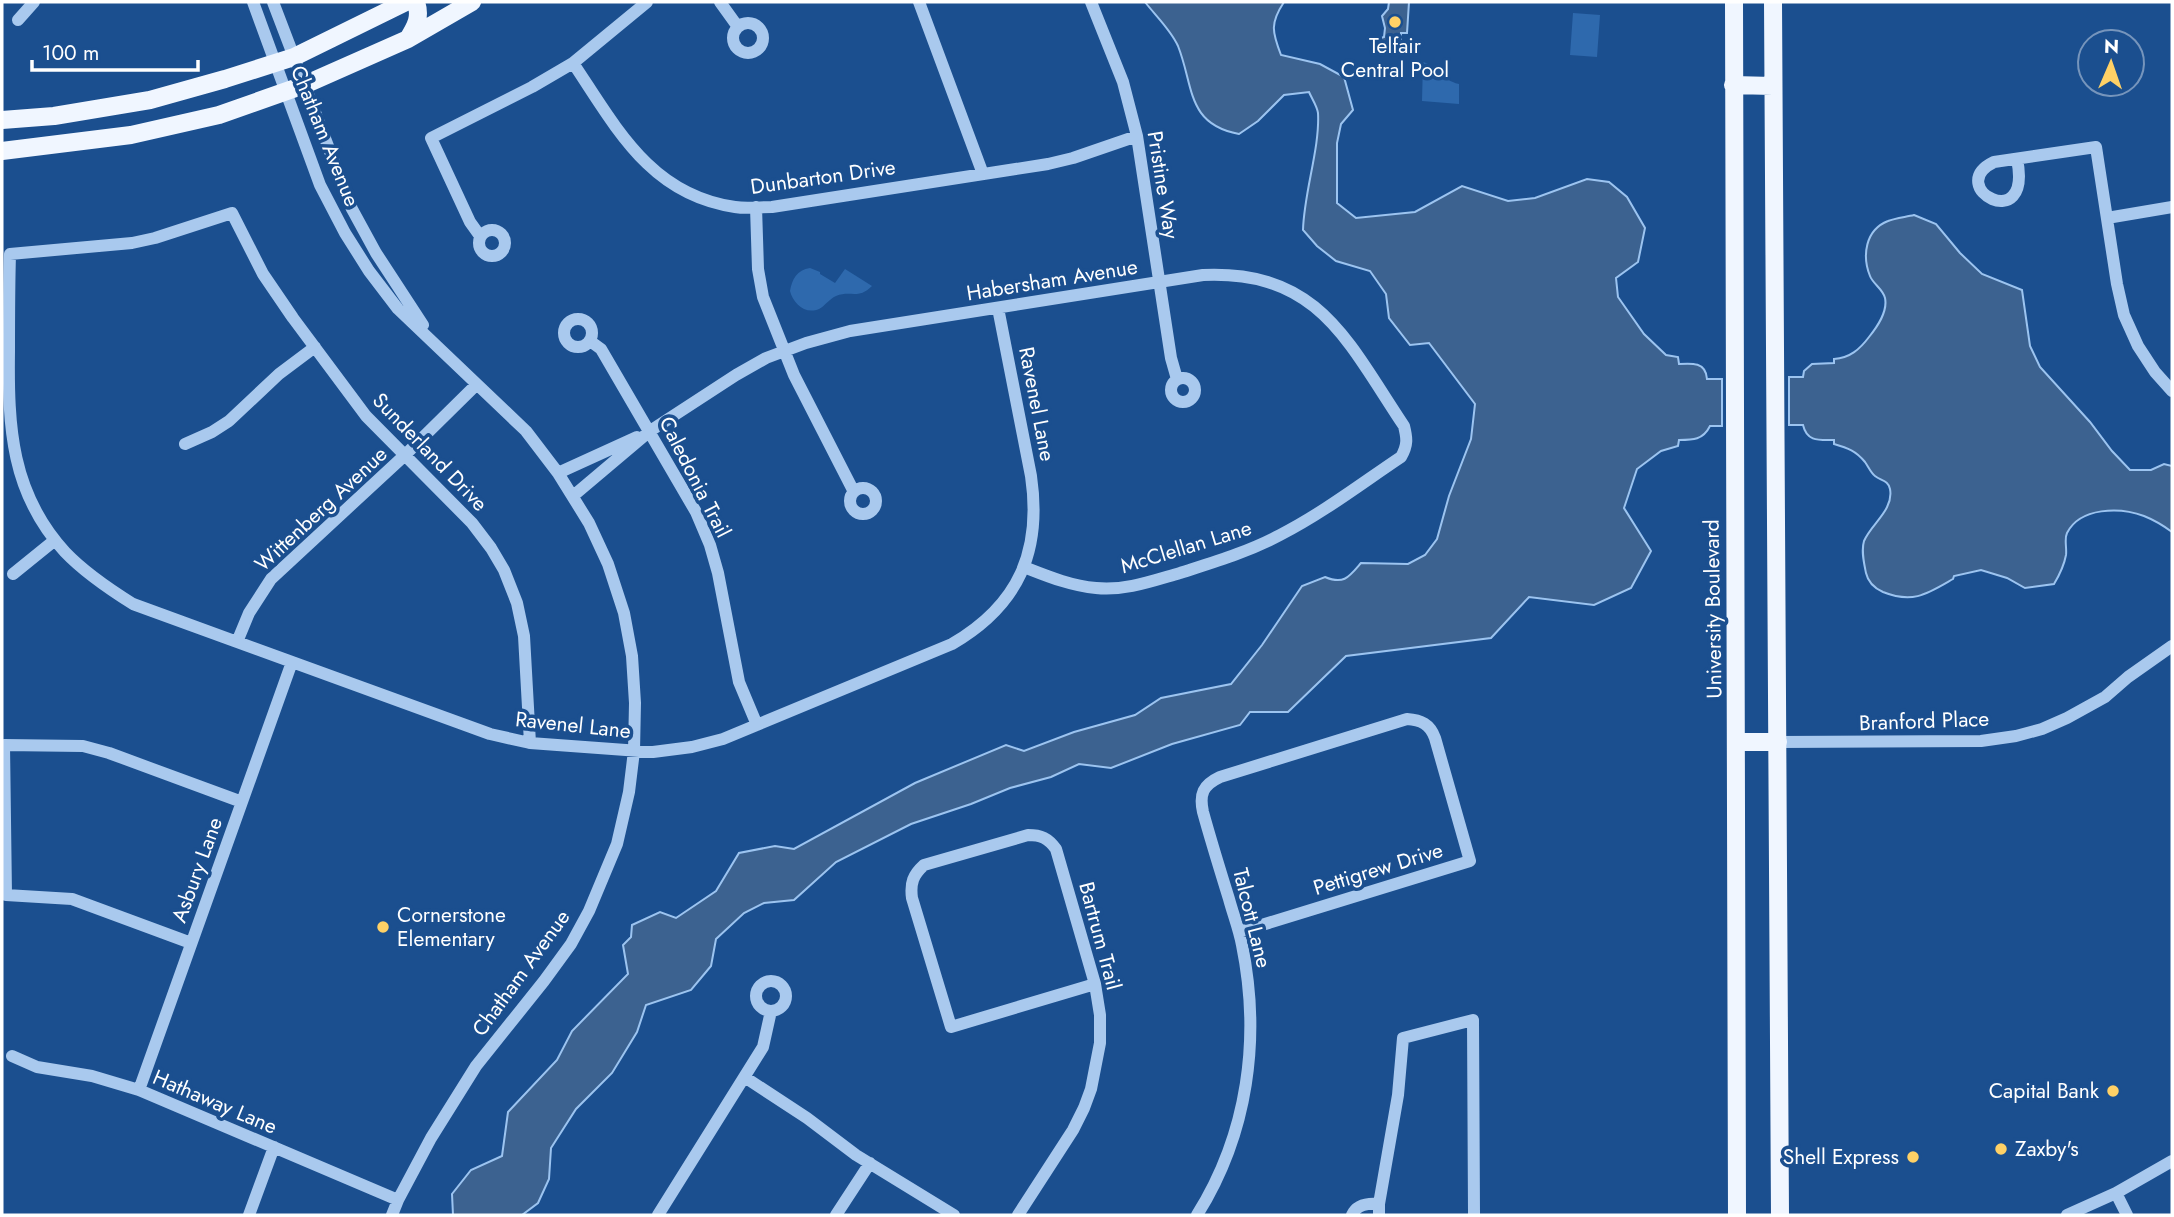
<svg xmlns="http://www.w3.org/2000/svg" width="2174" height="1217" font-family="Jost,sans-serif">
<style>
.green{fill:#2e69ad}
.water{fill:#3c6290;stroke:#9cc4f0;stroke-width:2}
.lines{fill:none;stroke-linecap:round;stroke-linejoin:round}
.minor{stroke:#a9c9ee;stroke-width:12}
.major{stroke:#f0f6ff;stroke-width:18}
.poi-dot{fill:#ffd166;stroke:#1b4f8f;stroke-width:2.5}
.labels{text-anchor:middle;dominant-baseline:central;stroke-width:7;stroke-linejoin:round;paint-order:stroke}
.poi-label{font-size:21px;fill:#fff;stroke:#1b4f8f;text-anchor:start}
.street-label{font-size:21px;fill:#fff;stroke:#1b4f8f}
</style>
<rect width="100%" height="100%" fill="#1b4f8f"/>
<path class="green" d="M 1573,13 L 1600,15 L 1597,57 L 1570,55 Z
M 1423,62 C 1440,67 1441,80 1459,84 L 1459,104 L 1422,101 Z
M 810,268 L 820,272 L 820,274 L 835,283 L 845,269 L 872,286 C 858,300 851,290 836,296 C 829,299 825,306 819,309 C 805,315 793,303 790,291 C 792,279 797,270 810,268 Z"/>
<path class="water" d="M 1145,2 L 1284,2 C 1270,23 1272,32 1281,55 L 1320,64 L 1344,77 L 1353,110 L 1341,124 L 1337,143 L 1337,203 L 1356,218 L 1415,212 L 1462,186 L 1508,201 L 1535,198 L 1587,179 L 1609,182 L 1627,197 L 1645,228 L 1638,262 L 1616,278 L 1618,297 L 1644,334 L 1666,355 L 1678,357 L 1679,364 C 1692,363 1706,362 1707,379 L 1722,379 L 1722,426 L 1710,426 C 1703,440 1693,440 1679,440 L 1678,446 L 1661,451 L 1637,469 L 1624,508 L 1651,551 L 1631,588 L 1594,605 L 1529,597 L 1491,638 L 1346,656 L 1288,712 L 1250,712 L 1240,725 L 1172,744 L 1111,768 L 1079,764 L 1051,777 L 1010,788 L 971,804 L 911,824 L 836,862 L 794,900 L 764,903 L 744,913 L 716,939 L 711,966 L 691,990 L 646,1005 L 637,1032 L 612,1073 L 576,1109 L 551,1148 L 549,1179 L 538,1203 L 522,1215 L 453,1215 L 452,1194 L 471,1170 L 502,1156 L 508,1112 L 557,1060 L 572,1031 L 628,974 L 623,945 L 631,937 L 632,925 L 660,912 L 676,918 L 716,891 L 739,853 L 775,846 L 794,849 L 915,783 L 1006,745 L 1024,751 L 1074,732 L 1135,715 L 1161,698 L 1231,684 L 1262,645 L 1302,586 L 1325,577 C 1344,585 1349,577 1361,563 L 1408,564 L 1425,555 L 1437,539 L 1449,496 L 1471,439 L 1475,404 L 1429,343 L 1410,345 L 1389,318 L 1386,294 L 1370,271 L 1336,261 L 1317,246 L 1303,230 C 1304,192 1320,148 1318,113 C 1317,106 1312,99 1309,92 L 1284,95 L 1258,121 L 1239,134 C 1186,124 1194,86 1178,46 C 1171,30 1155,15 1145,2 Z
M 1389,2 L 1409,2 L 1407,33 L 1401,33 L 1401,42 L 1381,42 L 1381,38 L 1384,37 L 1385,28 L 1382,16 L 1388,9 Z
M 1914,215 L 1936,224 L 1960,253 L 1982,274 L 2022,290 L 2030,346 L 2040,367 L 2090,422 L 2112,451 L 2130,470 L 2151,470 L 2164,464 L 2172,466 L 2172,532 C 2164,526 2154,520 2144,516 C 2120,507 2080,507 2067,533 C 2064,539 2067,548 2066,555 C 2064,566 2060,574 2054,584 L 2025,588 L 2007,578 L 1981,570 L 1954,576 L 1953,579 C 1927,594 1913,604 1883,592 C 1874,588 1868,582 1866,573 C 1864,563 1861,551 1864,541 C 1871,524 1894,510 1890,489 C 1888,480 1881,481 1875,476 C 1871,473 1868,466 1865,462 C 1856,451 1848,448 1834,444 L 1834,440 C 1819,440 1807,442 1803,425 L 1789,425 L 1789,377 L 1803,377 L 1804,371 L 1812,364 L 1834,363 L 1834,359 C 1850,358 1860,349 1869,337 C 1877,327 1888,312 1885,298 C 1883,289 1873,284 1870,276 C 1862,256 1865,230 1888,221 C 1895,218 1906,217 1914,215 Z"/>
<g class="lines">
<path class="minor" d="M 253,2 L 320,185 L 345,233 L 369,271 L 398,309 L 526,431 L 558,473 L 589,523 L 608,564 L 624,613 L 632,656 L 635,703 L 634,751 L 629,792 L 617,844 L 589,911 L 571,944 L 544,981 L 476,1066 L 431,1138 L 398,1200 L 392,1215
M 273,2 L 352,209 L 376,253 L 423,325
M 720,2 L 738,27
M 919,2 L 983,174
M 1091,2 L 1123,82 L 1137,136 L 1171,358 L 1177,379
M 18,20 L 34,2
M733 38a15 15 0 1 1 30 0a15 15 0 1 1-30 0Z
M 573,63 C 616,127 650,195 735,207 C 747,209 760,207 772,207 L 1048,164 L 1073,158 L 1137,136
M 2017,159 C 2033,237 1943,187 1994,162 L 2096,147 L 2117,284 L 2124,315 L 2138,346 L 2155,372 L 2172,391
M 756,207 L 758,269 L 763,297 L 794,375 L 854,492
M 2107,218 L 2172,207
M479 243a13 13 0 1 1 26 0a13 13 0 1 1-26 0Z
M 480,236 L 470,222 L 431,138 L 532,87 L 573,63 L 647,2
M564 333a14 14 0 1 1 28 0a14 14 0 1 1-28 0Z
M 590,341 L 601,349 L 696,512 L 710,545 L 718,573 L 739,682 L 757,725
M1171 390a12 12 0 1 1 24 0a12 12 0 1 1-24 0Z
M 185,444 L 212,432 L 229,421 L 279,374 L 315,347
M 558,473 L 637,437
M850 501a13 13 0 1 1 26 0a13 13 0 1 1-26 0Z
M 573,496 L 650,431 L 736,375 L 766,358 L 806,343 L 850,331 L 1203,275 C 1319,270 1347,341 1404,426 C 1407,438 1408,445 1401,457 C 1362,483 1323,513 1280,535 C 1248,552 1214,562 1180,573 C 1152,581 1125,591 1096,588 C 1071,586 1047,576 1024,567
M 13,574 L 55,540
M 237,642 L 249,613 L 271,579 L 405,455 L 476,385
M 1778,742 L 1981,741 L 2016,736 L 2042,729 L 2067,718 L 2105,697 L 2128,677 L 2172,646
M 530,743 L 524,636 L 517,603 L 504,570 L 491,548 L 472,523 L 366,416 L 293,318 L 263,274 L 232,213 L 155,238 L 132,243 L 10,254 C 9,287 9,319 9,351 C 8,427 11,493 65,552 C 85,573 109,589 133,604 L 490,734 L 530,743 L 653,752 L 692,747 L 723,739 L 952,644 C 1019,605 1042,551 1031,476 L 998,308
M 191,943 L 72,899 L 6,895 L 4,745 L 83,746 L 109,753 L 242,802
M756 996a15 15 0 1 1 30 0a15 15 0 1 1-30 0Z
M 12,1056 L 37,1067 L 92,1076 L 139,1090 L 398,1200
M 746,1078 L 807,1118 L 856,1155 L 954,1215
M 139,1090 L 292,662
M 2116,1193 L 2127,1215
M 249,1215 L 274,1147
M 658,1215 L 763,1047 L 771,1011
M 836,1215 L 870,1163
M 1018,1215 L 1073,1130 L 1084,1108 L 1091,1089 L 1100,1043 L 1100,1015 L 1095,984 L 1056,849 C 1048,838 1041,835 1028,835 L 924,865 C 913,875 910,883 912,898 L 951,1027 L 1095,984
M 1197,1215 C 1248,1134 1261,1038 1242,945 C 1239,929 1233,914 1229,899 C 1220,870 1211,841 1203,812 C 1199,794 1203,785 1220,777 L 1407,719 C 1421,720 1430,724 1435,738 L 1470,861 L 1239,932
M 1352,1215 C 1357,1204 1368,1203 1379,1204
M 1379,1215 L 1379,1204 L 1398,1095 L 1403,1038 L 1473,1020 L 1474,1215
M 2067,1215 L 2116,1193 L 2172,1161"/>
<path class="major" d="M 1734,2 L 1737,1215
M 1773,2 L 1780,1215
M 408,39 C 416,26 421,17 416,2
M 1733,85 L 1773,86
M 2,120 L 54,116 L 150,100 L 225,79 L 294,57 L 406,2
M 2,151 L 131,135 L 219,115 L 304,85 L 408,39 L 472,2
M 1737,742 L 1778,742"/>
</g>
<g class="poi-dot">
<circle cx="1395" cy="22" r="7"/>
<circle cx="383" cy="927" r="7"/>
<circle cx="2113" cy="1091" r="7"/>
<circle cx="2001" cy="1149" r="7"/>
<circle cx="1913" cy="1157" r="7"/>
</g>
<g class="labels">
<g class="poi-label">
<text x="1395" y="46" text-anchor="middle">Telfair<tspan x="1395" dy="24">Central Pool</tspan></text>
<text x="397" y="915">Cornerstone<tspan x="397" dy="24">Elementary</tspan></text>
<text x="2099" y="1091" text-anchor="end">Capital Bank</text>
<text x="2015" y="1149">Zaxby's</text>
<text x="1899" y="1157" text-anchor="end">Shell Express</text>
</g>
<g class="street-label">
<text transform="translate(325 136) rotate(68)">Chatham Avenue</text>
<text transform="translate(823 177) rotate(-8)">Dunbarton Drive</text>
<text transform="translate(1163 185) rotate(81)">Pristine Way</text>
<text transform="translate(1052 280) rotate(-9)">Habersham Avenue</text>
<text transform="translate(1037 404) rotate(79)">Ravenel Lane</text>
<text transform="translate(430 452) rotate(46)">Sunderland Drive</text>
<text transform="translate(695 477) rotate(63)">Caledonia Trail</text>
<text transform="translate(321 509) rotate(-43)">Wittenberg Avenue</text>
<text transform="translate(1186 547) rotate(-17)">McClellan Lane</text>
<text transform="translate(1713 609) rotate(-91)">University Boulevard</text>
<text transform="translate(1924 721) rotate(-2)">Branford Place</text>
<text transform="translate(573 725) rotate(6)">Ravenel Lane</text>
<text transform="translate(1378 869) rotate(-17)">Pettigrew Drive</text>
<text transform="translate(197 870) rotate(-70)">Asbury Lane</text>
<text transform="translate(1252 918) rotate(76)">Talcott Lane</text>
<text transform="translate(1100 936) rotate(75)">Bartrum Trail</text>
<text transform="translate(521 973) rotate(-54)">Chatham Avenue</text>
<text transform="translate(215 1102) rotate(23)">Hathaway Lane</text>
</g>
</g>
<rect width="2174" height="1217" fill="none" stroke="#ffffff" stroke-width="7"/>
<g transform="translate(2111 63) rotate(2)"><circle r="33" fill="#1b4f8f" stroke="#7695bc" stroke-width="2"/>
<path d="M0-5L12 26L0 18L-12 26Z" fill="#ffd166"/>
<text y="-10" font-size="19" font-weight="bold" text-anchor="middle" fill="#ffffff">N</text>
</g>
<path d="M32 60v10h166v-10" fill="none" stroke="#ffffff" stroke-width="3.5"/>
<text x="42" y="60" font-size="21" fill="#ffffff" stroke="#1b4f8f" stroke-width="5" paint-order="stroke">100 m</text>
</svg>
